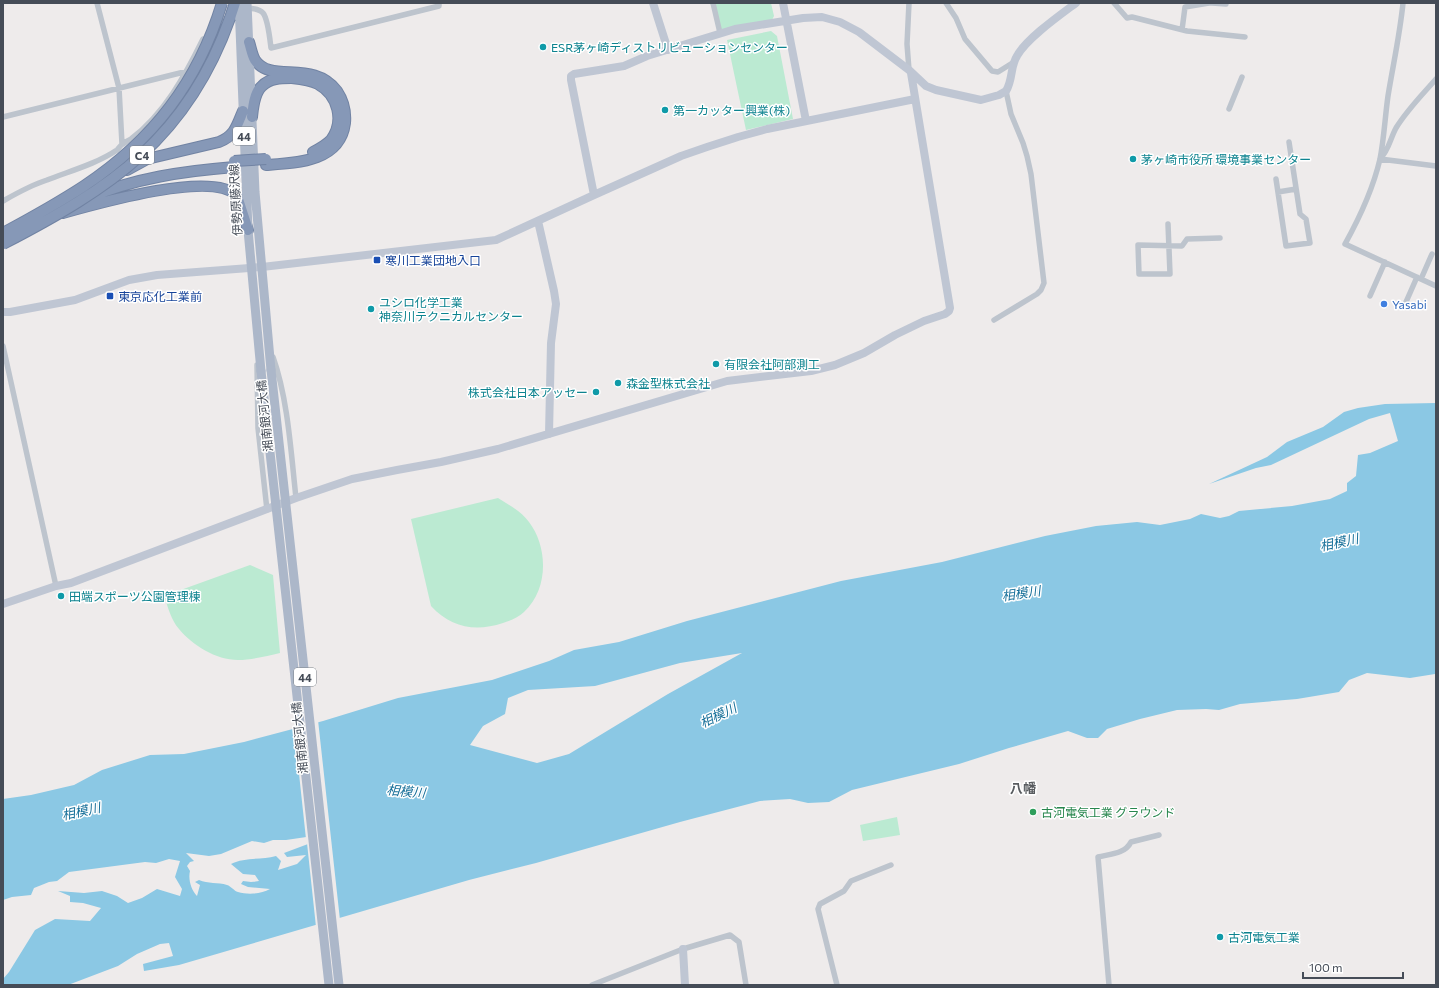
<svg xmlns="http://www.w3.org/2000/svg" width="1439" height="988" font-family="Commissioner,'Noto Sans JP',sans-serif">
<style>
.green{fill:#bbead2}
.water{fill:#8bc8e4;fill-rule:evenodd}
.pier{fill:#eeebeb}
.lines{fill:none;stroke-linecap:round;stroke-linejoin:round}
.highway-casing{stroke:#7183a3;stroke-width:12}
.street{stroke:#bdc4cd;stroke-width:5.5}
.secondary{stroke:#bfc6d3;stroke-width:8}
.primary{stroke:#acb7c9;stroke-width:9}
.highway{stroke:#8698b7;stroke-width:10}
.highway-bridge-casing{stroke:#7183a3;stroke-width:12;stroke-linecap:butt}
.primary-bridge{stroke:#acb7c9;stroke-width:9}
.highway-bridge{stroke:#8698b7;stroke-width:10}
.culture-dot{fill:#0f9aa8;stroke:#fff;stroke-width:1.5}
.transit-dot{fill:#1a4fb4;stroke:#fff;stroke-width:1.5}
.shop-dot{fill:#3f7fe0;stroke:#fff;stroke-width:1.5}
.leisure-dot{fill:#2e9e5b;stroke:#fff;stroke-width:1.5}
.labels{text-anchor:middle;dominant-baseline:central;stroke-width:3;stroke-linejoin:round;paint-order:stroke}
.shield{fill:#fff;stroke:#7d8289;stroke-width:1}
.shield-label{font-size:11px;font-weight:bold;fill:#454c57}
.culture-label{font-size:12px;fill:#0d838f;stroke:#fff;text-anchor:start}
.street-label{font-size:12px;fill:#454c57;stroke:#fff}
.transit-label{font-size:12px;fill:#164399;stroke:#fff;text-anchor:start}
.shop-label{font-size:12px;fill:#366cbe;stroke:#fff;text-anchor:start}
.leisure-label{font-size:12px;fill:#27864d;stroke:#fff;text-anchor:start}
.water-label{font-size:13px;font-style:italic;fill:#166f99;stroke:#fff}
.neighbourhood-label{font-size:13px;font-weight:bold;fill:#585b5f;stroke:#fff}
</style>
<rect width="100%" height="100%" fill="#eeebeb"/>
<path class="green" d="M 710,3 L 771,3 L 774,16 L 772,20 L 720,30 Z
M 771,31 L 777,36 L 793,119 L 746,130 L 727,40 Z
M 498,498 C 509,505 521,511 529,522 C 548,547 549,589 524,612 C 519,617 510,621 503,623 C 476,632 451,628 431,606 L 411,519 Z
M 250,565 L 273,575 L 280,653 C 267,656 252,660 238,660 C 216,660 192,645 179,629 C 171,620 168,607 164,596 Z
M 897,817 L 900,835 L 863,841 L 860,825 Z"/>
<path class="water" d="M 1436,403 L 1436,676 L 1435,674 L 1410,678 L 1367,673 L 1349,680 L 1339,692 L 1297,699 L 1240,704 L 1219,710 L 1206,709 L 1177,710 L 1140,719 L 1107,729 L 1098,738 L 1087,738 L 1068,731 L 1009,748 L 959,764 L 852,790 L 829,802 L 808,803 L 790,799 L 760,801 L 680,822 L 536,863 L 469,880 L 179,965 L 144,971 L 143,964 L 173,956 L 169,943 L 160,944 L 137,954 L 118,966 L 68,985 L 3,985 L 3,979 L 9,972 L 35,930 L 55,919 L 90,921 L 101,908 L 83,903 L 70,902 L 70,896 L 58,891 L 84,893 L 102,891 L 117,896 L 128,903 L 142,898 L 157,889 L 180,896 L 182,889 L 175,877 L 180,861 L 169,859 L 156,863 L 145,862 L 69,872 L 57,881 L 49,882 L 34,888 L 31,895 L 12,897 L 3,900 L 3,799 L 31,795 L 74,785 L 102,770 L 150,755 L 184,754 L 244,742 L 323,721 L 398,698 L 492,680 L 549,661 L 574,650 L 619,642 L 687,621 L 841,581 L 942,562 L 1045,536 L 1096,526 L 1137,522 L 1160,525 L 1190,519 L 1201,514 L 1220,518 L 1229,516 L 1239,511 L 1292,506 L 1330,499 L 1347,491 L 1347,483 L 1356,476 L 1358,455 L 1370,453 L 1398,441 L 1390,413 L 1369,419 L 1271,465 L 1256,468 L 1209,484 L 1267,457 L 1287,442 L 1323,427 L 1344,412 L 1358,408 L 1385,404 ZM 742,653 L 668,694 L 569,754 L 537,763 L 470,745 L 483,726 L 505,714 L 508,698 L 528,690 L 595,686 L 680,663 ZM 320,835 L 316,841 L 284,853 L 287,857 L 306,855 L 297,864 L 278,870 L 281,861 L 276,856 C 262,860 244,857 231,864 L 243,874 L 255,875 L 259,881 L 251,882 L 243,881 L 241,884 L 248,887 L 270,889 C 261,894 248,895 238,892 C 234,891 231,886 227,885 C 218,882 208,884 199,880 L 195,882 L 200,885 L 197,896 C 191,890 188,879 190,871 L 187,866 L 190,862 L 194,861 L 186,853 L 209,856 L 221,854 L 252,841 L 264,843 L 273,840 L 286,840 Z"/>
<path class="pier" d="M 318,720 L 340,920 L 316,927 L 307,843 L 315,839 L 316,837 L 306,839 L 294,727 Z"/>
<g class="lines">
<g class="highway-casing">
<path id="highway" d="M 230,18 L 235,3
M 249,42 C 251,48 252,55 255,60 C 271,84 313,59 337,91 C 343,100 346,112 345,123 C 340,162 296,163 266,165
M 252,117 C 253,108 254,93 262,86 C 270,78 281,78 291,78 C 300,79 310,80 318,84 C 338,95 345,121 331,140 C 326,145 319,149 313,152
M 127,170 L 147,159 L 219,142 C 235,136 237,125 243,111
M 88,198 C 134,178 185,171 234,167
M 63,213 C 95,204 214,170 237,196 L 248,230"/>
</g>
<path class="street" d="M 97,3 L 119,88 L 122,144
M 713,3 L 720,33
M 946,3 L 956,18 L 965,39 L 992,71 L 998,72 L 1014,62
M 1114,3 L 1127,18 L 1132,17 L 1187,31 L 1245,37
M 1212,3 L 1226,4 L 1226,3
M 1403,3 C 1400,34 1393,65 1388,96 C 1385,117 1384,139 1380,159 C 1373,189 1360,217 1345,244 L 1436,286
M 247,8 C 252,9 259,8 263,13 C 268,19 270,40 271,48 L 439,6 L 439,3
M 1182,30 L 1185,7 L 1209,3
M 909,70 L 907,44 L 909,3
M 1229,109 L 1242,77
M 3,117 L 188,71
M 1380,159 C 1389,150 1390,139 1396,128 C 1407,110 1422,95 1436,79
M 1380,159 L 1436,166
M 1276,179 L 1286,246 L 1310,243 L 1306,219 L 1300,214 L 1289,142
M 1278,192 L 1296,189
M 3,201 C 17,193 31,185 47,180 C 70,171 96,164 117,150 C 119,148 120,145 123,144 C 125,142 128,141 131,139 C 164,114 185,76 203,39
M 1168,224 L 1170,274 L 1139,274 L 1138,245 L 1182,246 L 1187,239 L 1220,238
M 1421,279 L 1432,254
M 1370,296 L 1385,262
M 1406,302 L 1417,277
M 994,320 L 1037,294 L 1041,290 L 1044,283 L 1031,174 L 1027,156 L 1023,143 L 1011,114 L 1006,91
M 3,346 L 56,586
M 273,357 C 288,399 291,453 296,498
M 257,365 L 258,428 L 267,510
M 592,985 L 683,949 L 730,935 L 739,942 L 746,985
M 837,985 L 818,909 L 820,904 L 844,891 L 851,881 L 891,865
M 1109,985 L 1098,857 C 1110,854 1125,854 1131,842 L 1159,835"/>
<path class="secondary" d="M 653,3 L 668,50
M 783,3 L 806,121
M 594,195 L 571,80 L 571,76 L 574,74 L 624,66 L 647,56 L 735,29 L 803,18 L 822,17 L 840,22 L 859,32 L 909,70 L 926,86 L 936,90 L 981,100 L 999,95 L 1006,91 C 1013,80 1010,67 1017,56 C 1026,39 1060,15 1076,3
M 538,221 L 554,291 L 556,304 L 551,343 L 549,434
M 3,312 L 10,312 L 75,300 L 129,280 L 157,275 L 262,267 L 496,240 L 594,195 L 681,156 L 707,147 L 738,137 L 767,129 L 915,99
M 3,604 L 56,586 L 71,583 L 296,498 L 352,479 L 397,470 L 441,462 L 498,449 L 727,381 L 811,371 L 835,365 L 864,353 L 895,335 L 924,321 L 945,314 L 949,311 L 950,308 L 911,73
M 683,949 L 685,985"/>
<path class="primary" d="M 239,3 L 248,230 L 261,371
M 247,3 L 255,192 L 271,370"/>
<use href="#highway" class="highway"/>
<g class="highway-bridge-casing">
<path id="highway-bridge" d="M 234,161 L 266,159
M 3,233 C 31,218 58,203 84,186 C 153,140 198,82 222,3
M 3,244 C 111,188 187,139 230,18"/>
</g>
<path class="primary-bridge" d="M 271,370 L 339,985
M 261,371 L 329,985"/>
<use href="#highway-bridge" class="highway-bridge"/>
</g>
<g class="culture-dot">
<circle cx="543" cy="47" r="4"/>
<circle cx="665" cy="110" r="4"/>
<circle cx="1133" cy="159" r="4"/>
<circle cx="371" cy="309" r="4"/>
<circle cx="716" cy="364" r="4"/>
<circle cx="618" cy="383" r="4"/>
<circle cx="596" cy="392" r="4"/>
<circle cx="61" cy="596" r="4"/>
<circle cx="1220" cy="937" r="4"/>
</g>
<g class="transit-dot">
<rect x="373" y="256" width="8" height="8" rx="2"/>
<rect x="106" y="292" width="8" height="8" rx="2"/>
</g>
<circle class="shop-dot" cx="1384" cy="304" r="4"/>
<circle class="leisure-dot" cx="1033" cy="812" r="4"/>
<g class="labels">
<g class="shield">
<rect x="233" y="127" width="22" height="18" rx="3"/>
<rect x="130" y="146" width="24" height="18" rx="3"/>
<rect x="294" y="668" width="22" height="18" rx="3"/>
</g>
<g class="shield-label">
<text x="244" y="136">44</text>
<text x="142" y="155">C4</text>
<text x="305" y="677">44</text>
</g>
<g class="culture-label">
<text x="551" y="47">ESR茅ヶ崎ディストリビューションセンター</text>
<text x="673" y="110">第一カッター興業(株)</text>
<text x="1141" y="159">茅ヶ崎市役所 環境事業センター</text>
<text x="379" y="302">ユシロ化学工業<tspan x="379" dy="14">神奈川テクニカルセンター</tspan></text>
<text x="724" y="364">有限会社阿部測工</text>
<text x="626" y="383">森金型株式会社</text>
<text x="588" y="392" text-anchor="end">株式会社日本アッセー</text>
<text x="69" y="596">田端スポーツ公園管理棟</text>
<text x="1228" y="937">古河電気工業</text>
</g>
<g class="street-label">
<text transform="translate(235 200) rotate(-93)">伊勢原藤沢線</text>
<text transform="translate(264 416) rotate(-96)">湘南銀河大橋</text>
<text transform="translate(299 738) rotate(-96)">湘南銀河大橋</text>
</g>
<g class="transit-label">
<text x="385" y="260">寒川工業団地入口</text>
<text x="118" y="296">東京応化工業前</text>
</g>
<g class="shop-label">
<text x="1392" y="304">Yasabi</text>
</g>
<g class="leisure-label">
<text x="1041" y="812">古河電気工業 グラウンド</text>
</g>
<g class="water-label">
<text transform="translate(1339 542) rotate(-12)">相模川</text>
<text transform="translate(1021 593) rotate(-8)">相模川</text>
<text transform="translate(718 715) rotate(-26)">相模川</text>
<text transform="translate(406 791) rotate(5)">相模川</text>
<text transform="translate(81 811) rotate(-12)">相模川</text>
</g>
<g class="neighbourhood-label">
<text x="1023" y="788">八幡</text>
</g>
</g>
<rect width="1439" height="988" fill="none" stroke="#454c57" stroke-width="8"/>
<path d="M1303 972v6h100v-6" fill="none" stroke="#454c57" stroke-width="2"/>
<text x="1309" y="972" font-size="12" fill="#454c57" stroke="#ffffff" stroke-width="3" paint-order="stroke">100 m</text>
</svg>
